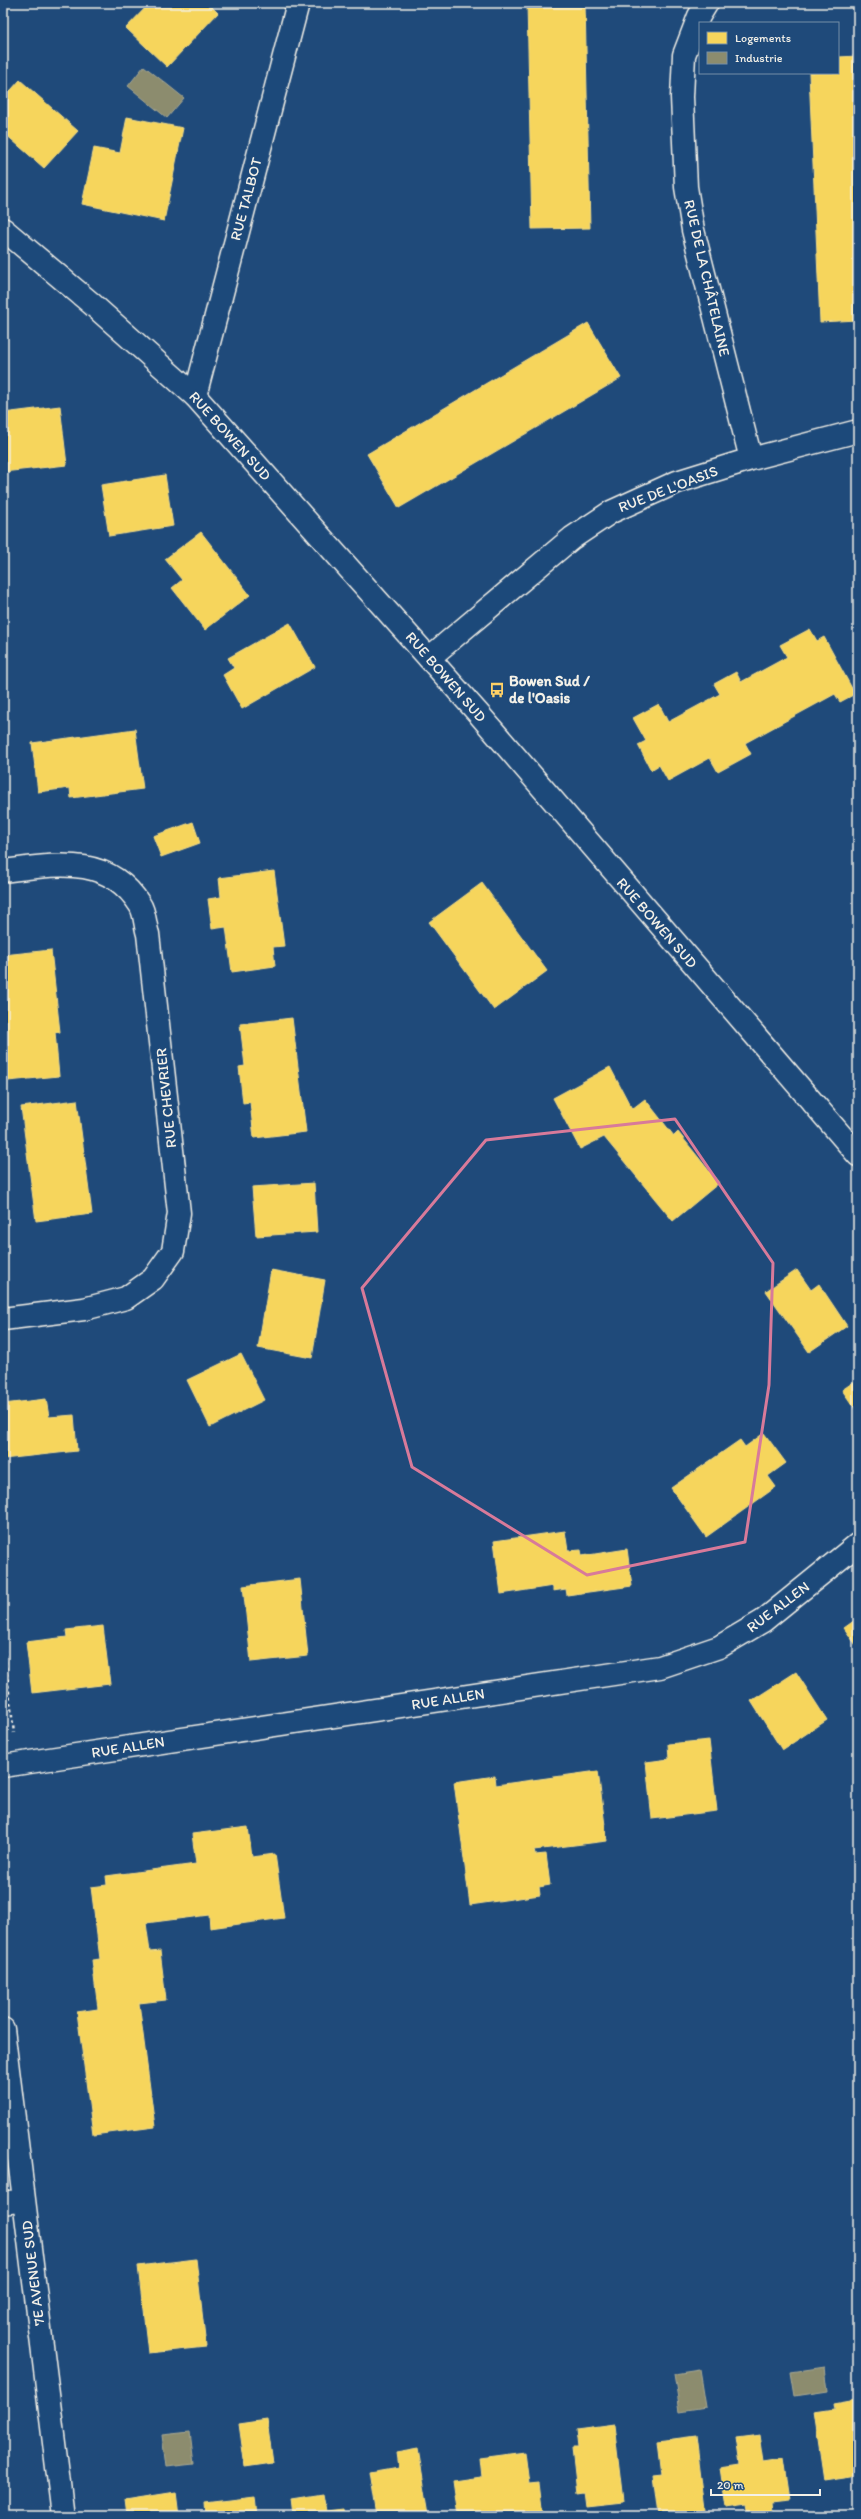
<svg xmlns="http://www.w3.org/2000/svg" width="861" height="2519" font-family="Itim,sans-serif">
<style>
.homes{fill:#f6d55c;stroke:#f5dd86}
.industry{fill:#8c8c6e;stroke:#abaa93}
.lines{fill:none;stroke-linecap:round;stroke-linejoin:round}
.minor-casing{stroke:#f4f1e8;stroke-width:25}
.tertiary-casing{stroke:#f4f1e8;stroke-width:25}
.path{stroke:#f4f1e8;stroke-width:2.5;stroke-dasharray:3 3;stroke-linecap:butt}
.minor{stroke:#1f4a7a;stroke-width:22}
.tertiary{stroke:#1f4a7a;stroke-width:22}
.marked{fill:none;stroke:#d87a9a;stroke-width:3;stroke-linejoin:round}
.labels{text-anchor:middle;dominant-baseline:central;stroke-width:4;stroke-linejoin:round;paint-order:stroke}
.street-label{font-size:15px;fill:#f4f1e8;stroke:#1f4a7a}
.poi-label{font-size:15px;font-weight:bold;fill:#f4f1e8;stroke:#1f4a7a;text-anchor:start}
</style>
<rect width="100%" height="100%" fill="#1f4a7a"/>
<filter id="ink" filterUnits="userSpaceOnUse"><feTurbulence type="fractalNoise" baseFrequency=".025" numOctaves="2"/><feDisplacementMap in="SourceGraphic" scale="8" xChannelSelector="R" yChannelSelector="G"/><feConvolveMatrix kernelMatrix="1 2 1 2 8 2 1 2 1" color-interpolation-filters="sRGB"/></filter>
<g filter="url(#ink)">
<path class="homes" d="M 150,3 L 208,3 L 218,13 L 167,67 L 126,28 Z
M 527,3 L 585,3 L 590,228 L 532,229 Z
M 858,56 L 858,320 L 820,322 L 809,73 L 838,73 L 838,57 Z
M 20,80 L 78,131 L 44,168 L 3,132 L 3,99 Z
M 127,117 L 183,128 L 164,221 L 82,204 L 94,148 L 120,153 Z
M 588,323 L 621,378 L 399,508 L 367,454 Z
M 60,406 L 67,465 L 3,472 L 3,413 Z
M 165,475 L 173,526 L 109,536 L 101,485 Z
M 201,532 L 250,595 L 205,630 L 172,588 L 182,580 L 165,559 Z
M 290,623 L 315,667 L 242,709 L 223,675 L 234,668 L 228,658 Z
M 810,629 L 817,641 L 824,637 L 855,694 L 840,702 L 835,694 L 745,743 L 751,754 L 718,772 L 710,758 L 668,781 L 659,765 L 651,770 L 638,745 L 646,741 L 633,718 L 659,704 L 668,722 L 720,694 L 714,684 L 736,672 L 741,682 L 787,657 L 780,645 Z
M 135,729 L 143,789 L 71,798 L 70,788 L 38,792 L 32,743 Z
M 193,822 L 200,843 L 161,857 L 153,836 Z
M 274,871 L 284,946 L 273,947 L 275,966 L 232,972 L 226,927 L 212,929 L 208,899 L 221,897 L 219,878 Z
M 482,883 L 547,971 L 494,1010 L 429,922 Z
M 51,950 L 60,1032 L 55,1032 L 59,1076 L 8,1081 L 3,1037 L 3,955 Z
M 292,1018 L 306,1132 L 254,1138 L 250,1102 L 243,1103 L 239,1067 L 245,1066 L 240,1024 Z
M 610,1067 L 632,1109 L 645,1099 L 674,1136 L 678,1132 L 719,1183 L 673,1221 L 604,1137 L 580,1149 L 553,1098 Z
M 77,1100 L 92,1214 L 36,1221 L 21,1107 Z
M 314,1183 L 317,1232 L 256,1236 L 252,1187 Z
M 271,1270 L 325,1280 L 312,1358 L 258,1348 Z
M 797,1270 L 811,1290 L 819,1284 L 847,1326 L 809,1352 L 766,1291 Z
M 241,1354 L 264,1400 L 210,1427 L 187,1380 Z
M 858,1379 L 858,1413 L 842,1390 Z
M 46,1399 L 49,1417 L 74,1415 L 77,1451 L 3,1459 L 3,1404 Z
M 764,1433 L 786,1463 L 768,1476 L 776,1487 L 706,1537 L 671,1488 L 740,1440 L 745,1447 Z
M 565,1531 L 568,1551 L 581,1550 L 582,1556 L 627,1549 L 632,1586 L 567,1595 L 566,1589 L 553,1591 L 553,1586 L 501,1594 L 494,1541 Z
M 300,1579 L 308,1656 L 251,1662 L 243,1586 Z
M 858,1618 L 858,1648 L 844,1628 Z
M 103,1626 L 110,1684 L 32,1693 L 26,1642 L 67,1637 L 66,1630 Z
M 796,1672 L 827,1720 L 782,1750 L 751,1701 Z
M 709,1740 L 717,1811 L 652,1819 L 646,1762 L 669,1759 L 668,1744 Z
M 598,1771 L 607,1841 L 534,1850 L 535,1855 L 546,1854 L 550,1885 L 539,1887 L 540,1895 L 470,1905 L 454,1782 L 495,1776 L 496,1785 Z
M 248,1827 L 252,1857 L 275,1854 L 284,1918 L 210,1928 L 209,1915 L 146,1923 L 150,1952 L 160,1951 L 166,2000 L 139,2003 L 155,2127 L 93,2135 L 77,2012 L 98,2009 L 92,1960 L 100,1959 L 91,1887 L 107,1885 L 106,1876 L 196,1864 L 192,1834 Z
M 196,2259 L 206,2347 L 148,2353 L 138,2266 Z
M 856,2400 L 858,2476 L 824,2481 L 814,2413 L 835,2410 L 834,2404 Z
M 267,2420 L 273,2463 L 245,2467 L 239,2424 Z
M 614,2425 L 623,2502 L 586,2506 L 584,2491 L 577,2492 L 572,2448 L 578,2448 L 576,2430 Z
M 760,2435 L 764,2462 L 783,2459 L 789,2500 L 771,2502 L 772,2512 L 749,2516 L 747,2505 L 726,2508 L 720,2468 L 740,2465 L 736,2438 Z
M 696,2436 L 705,2510 L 658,2515 L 653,2476 L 662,2475 L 658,2441 Z
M 418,2449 L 429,2514 L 376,2516 L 369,2472 L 398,2467 L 396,2453 Z
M 525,2452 L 529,2484 L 539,2483 L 543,2516 L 459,2516 L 454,2481 L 481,2477 L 479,2458 Z
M 176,2492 L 179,2516 L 127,2516 L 125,2500 Z
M 323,2494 L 326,2511 L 343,2509 L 344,2516 L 293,2516 L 291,2499 Z
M 255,2497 L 257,2516 L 206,2516 L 205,2503 Z"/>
<path class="industry" d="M 144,66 L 184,98 L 167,118 L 128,86 Z
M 825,2367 L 828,2391 L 795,2396 L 791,2372 Z
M 700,2370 L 706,2407 L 680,2411 L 674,2374 Z
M 190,2432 L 194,2464 L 166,2467 L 162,2435 Z"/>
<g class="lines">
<g class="minor-casing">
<path id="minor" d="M 707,3 L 699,16 L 684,55 L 682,97 L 686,187 L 693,230 L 751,459
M 195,396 L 298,3
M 429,658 L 572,538 L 611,512 L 677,482 L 751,459 L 858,431
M 3,871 C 54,865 108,853 140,905 C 145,912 145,926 148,934 L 179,1213 L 173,1251 L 153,1279 L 126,1298 L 84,1309 L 3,1319
M 3,1766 L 660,1667 L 719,1647 L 763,1621 L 858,1544
M 3,2029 L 63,2516
M 3,2203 L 24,2200"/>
</g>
<g class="tertiary-casing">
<path id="tertiary" d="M 3,229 L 92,304 L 195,396 L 478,713 L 858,1155"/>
</g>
<path class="path" d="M 3,1643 L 14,1733"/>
<use href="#minor" class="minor"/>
<use href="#tertiary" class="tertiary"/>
</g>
</g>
<path class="marked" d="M 675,1119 L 773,1263 L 769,1385 L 745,1542 L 587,1575 L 412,1467 L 362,1288 L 486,1140 Z"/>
<defs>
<g id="bus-bare" transform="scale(1.2)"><path d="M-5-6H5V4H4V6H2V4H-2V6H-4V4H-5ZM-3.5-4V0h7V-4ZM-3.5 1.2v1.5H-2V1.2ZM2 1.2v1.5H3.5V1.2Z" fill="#ffd166" stroke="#1f4a7a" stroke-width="2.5" paint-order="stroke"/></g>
</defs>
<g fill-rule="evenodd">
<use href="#bus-bare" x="497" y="690"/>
</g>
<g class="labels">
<g class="street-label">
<text transform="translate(246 199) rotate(-75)">RUE TALBOT</text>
<text transform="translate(707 278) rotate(77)">RUE DE LA CHÂTELAINE</text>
<text transform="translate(230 436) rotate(48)">RUE BOWEN SUD</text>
<text transform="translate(668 489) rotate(-21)">RUE DE L'OASIS</text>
<text transform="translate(446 677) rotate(49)">RUE BOWEN SUD</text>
<text transform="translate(657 923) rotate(49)">RUE BOWEN SUD</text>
<text transform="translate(166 1098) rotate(-96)">RUE CHEVRIER</text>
<text transform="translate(778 1607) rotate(-37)">RUE ALLEN</text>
<text transform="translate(448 1699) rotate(-9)">RUE ALLEN</text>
<text transform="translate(128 1747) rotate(-9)">RUE ALLEN</text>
<text transform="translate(33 2273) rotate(-97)">7E AVENUE SUD</text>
</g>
<g class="poi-label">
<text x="509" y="681">Bowen Sud /<tspan x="509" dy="17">de l'Oasis</tspan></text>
</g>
</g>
<rect width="861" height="2519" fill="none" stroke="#1f4a7a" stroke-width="16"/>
<rect x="8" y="8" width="845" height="2503" fill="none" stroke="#f4f1e8" stroke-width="1.5" filter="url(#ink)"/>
<rect x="699" y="22" width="140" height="52" fill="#1f4a7a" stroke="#748da6"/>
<rect x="707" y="32" width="20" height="12" fill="#f6d55c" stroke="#748da6"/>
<text x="735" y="42" font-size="12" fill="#f4f1e8">Logements</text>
<rect x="707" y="52" width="20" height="12" fill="#8c8c6e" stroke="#748da6"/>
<text x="735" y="62" font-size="12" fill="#f4f1e8">Industrie</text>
<path d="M711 2489v6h109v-6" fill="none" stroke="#f4f1e8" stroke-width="2"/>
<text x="717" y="2489" font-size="12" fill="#f4f1e8" stroke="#1f4a7a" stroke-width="3" paint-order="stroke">20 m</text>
</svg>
